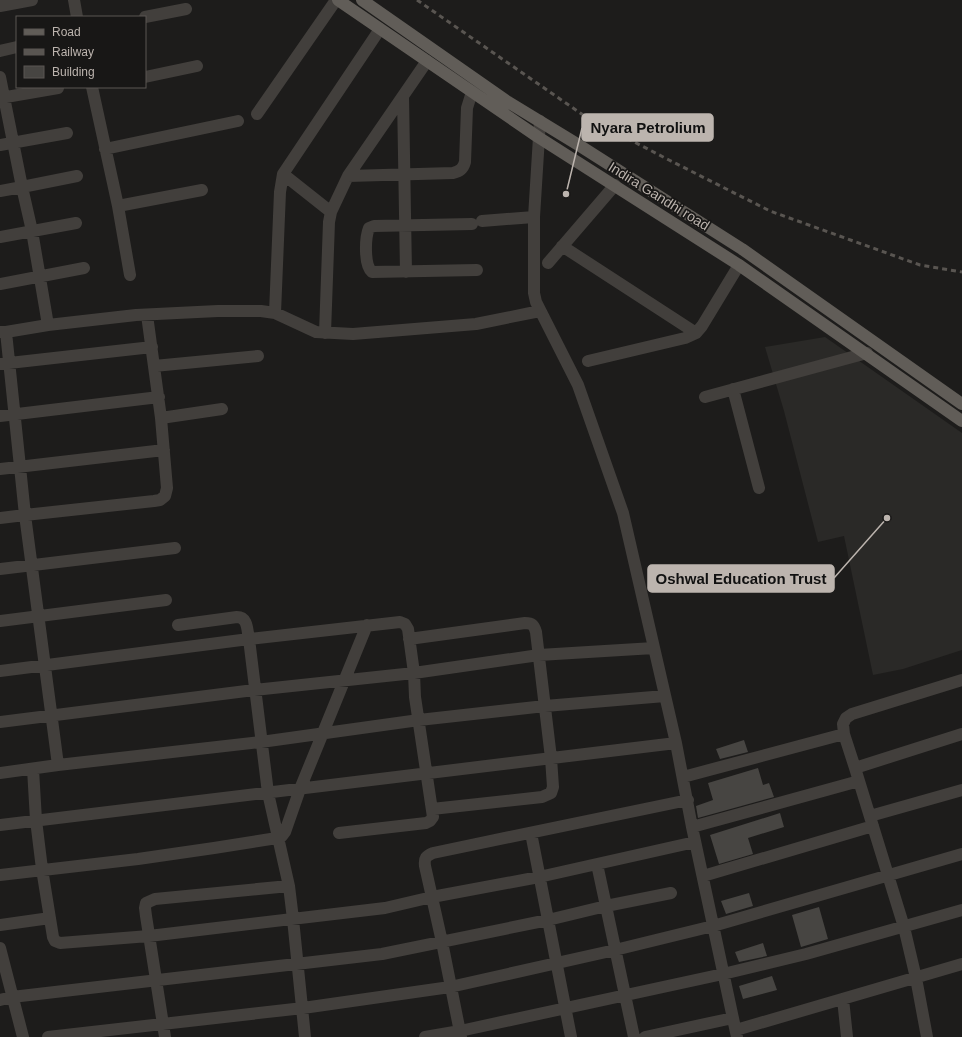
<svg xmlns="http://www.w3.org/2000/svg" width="962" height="1037" font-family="Arial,sans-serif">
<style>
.built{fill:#2a2927}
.building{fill:#474542}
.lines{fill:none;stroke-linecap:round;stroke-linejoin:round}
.minor{stroke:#423f3c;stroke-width:12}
.major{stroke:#615d58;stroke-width:12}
.rail{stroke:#595551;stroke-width:3;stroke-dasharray:5 4;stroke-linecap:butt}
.labels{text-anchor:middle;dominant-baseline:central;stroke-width:3.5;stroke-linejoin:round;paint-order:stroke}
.street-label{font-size:14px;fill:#bcb4ae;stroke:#181716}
.leader{fill:none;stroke:#bcb4ae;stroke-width:1.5}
.callout-dot{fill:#bcb4ae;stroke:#181716;stroke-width:1.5}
.callout{fill:#bcb4ae;stroke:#bcb4ae;stroke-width:1.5}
.callout-label{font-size:15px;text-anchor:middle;font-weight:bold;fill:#111}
</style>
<rect width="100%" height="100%" fill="#1d1c1b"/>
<path class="built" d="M 825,337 L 962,433 L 962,650 L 903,669 L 873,675 L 844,536 L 818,542 L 784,411 L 765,347 Z"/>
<path class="building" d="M 744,740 L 748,752 L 720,759 L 716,749 Z
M 758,768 L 763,785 L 769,783 L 774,797 L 698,818 L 696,806 L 713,800 L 708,783 Z
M 780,813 L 784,827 L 748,838 L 753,854 L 719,864 L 710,835 Z
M 749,893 L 753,906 L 726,914 L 721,901 Z
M 819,907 L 828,939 L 801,947 L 792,915 Z
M 763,943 L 767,956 L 739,962 L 735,952 Z
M 772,976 L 777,990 L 743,999 L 739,986 Z"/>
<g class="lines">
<path class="minor" d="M 74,0 L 77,17
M 0,6 L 32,0
M 145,17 L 186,9
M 0,51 L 17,47
M 0,77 L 22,187 L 0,191
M 145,77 L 197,66
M 92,87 L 118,206 L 130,275
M 403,96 L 406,272
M 0,98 L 58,88
M 257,114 L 336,0
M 540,121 L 534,217 L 534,293 L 536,302 L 578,385 L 623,513 L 676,743 L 692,827 L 737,1037
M 0,145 L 67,133
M 105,149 L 238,121
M 283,174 L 331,212
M 348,176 L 453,173 C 460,171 463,169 465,162 L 467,108 L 472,92
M 118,206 L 202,190
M 482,221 L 534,217
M 472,224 L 374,226 L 369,228 C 365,238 364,265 372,272 L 477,270
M 0,237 L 76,223
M 562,246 L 696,333
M 548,263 L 615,185
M 0,284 L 84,268
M 275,313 L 280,192 L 283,174 L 380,29
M 48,325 L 136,315 L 218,311 L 261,311 L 275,313 L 316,332 L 353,334 L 476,324 L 540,311
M 0,332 L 6,332 L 25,515 L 154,501 L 160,500 L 165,496 L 167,488 L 161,418 L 147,315
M 6,332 L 48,325 L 32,231 L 22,187 L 77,176
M 325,333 L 329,222 L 331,212 L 348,176 L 427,61
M 588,361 L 685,338 L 696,333 L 702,326 L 739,265
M 0,364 L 152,347
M 154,366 L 258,356
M 733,389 L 759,488
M 705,397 L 867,353
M 0,416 L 159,397
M 161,418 L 222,409
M 0,469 L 164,450
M 0,518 L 25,515 L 58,765 L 261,742 L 419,720 L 545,706 L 665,696
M 0,569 L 175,548
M 0,621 L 166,600
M 178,625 L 237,617 C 248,617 247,630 249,639 L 268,793 L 289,886 L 293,919 L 305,1037
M 409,639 L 525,623 C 532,623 534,625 536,632 L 551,758 L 553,787 L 551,793 L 542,797 L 432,809
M 0,671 L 249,639 L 400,622 L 405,624 L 408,629 L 414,673 L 415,697 L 433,817 L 430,821 L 426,823 L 339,833
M 0,722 L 254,690 L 414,673 L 539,655 L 654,648
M 855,768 L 962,734
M 33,769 L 36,820 L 42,869 L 53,937 L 55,941 L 60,943 L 149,936 L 385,908 L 432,897 L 539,877 L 695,842
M 0,773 L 58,765
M 683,777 L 844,734
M 870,816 L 962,790
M 0,825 L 676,743
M 692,827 L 859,781
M 531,833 L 571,1037
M 597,864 L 634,1037
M 0,875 L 138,859 L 214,848 L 277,838 L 282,836 L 285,832 L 300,789 L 367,625
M 703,876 L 873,826
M 0,925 L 50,918
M 0,948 L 23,1037
M 843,999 L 847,1037
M 0,1000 L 12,997 L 382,954 L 548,920 L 606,906 L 671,893
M 736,1030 L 962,964
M 48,1037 L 303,1008 L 450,987 L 615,950 L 713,926 L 962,854
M 165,1037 L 146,916 L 145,908 L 146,903 L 155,899 L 289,886
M 425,1037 L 460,1031 L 723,974 L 806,954 L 962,910
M 461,1037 L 442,942 L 425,866 C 424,858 426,856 433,853 L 688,800
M 645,1037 L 733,1018
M 927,1037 L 916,978 L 904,927 L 855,768 L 844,734 L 843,724 L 846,718 L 852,714 L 962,680"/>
<path class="major" d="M 338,0 L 538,137 L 739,265 L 962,421
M 362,0 L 508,102 L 577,144 L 742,249 L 962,404"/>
<path class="rail" d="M 417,0 L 586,117 L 669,160 L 770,211 L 920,265 L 962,272"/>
</g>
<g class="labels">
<g class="street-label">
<text transform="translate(659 196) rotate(32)">Indira Gandhi road</text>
</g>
</g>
<path class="leader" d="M566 194L582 128M887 518L834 578"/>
<g class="callout-dot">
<circle cx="566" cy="194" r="4"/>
<circle cx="887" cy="518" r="4"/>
</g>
<g class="callout">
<rect x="582" y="114" width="131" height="27" rx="4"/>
<rect x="648" y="565" width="186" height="27" rx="4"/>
</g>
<g class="callout-label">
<text x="648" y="133">Nyara Petrolium</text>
<text x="741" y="584">Oshwal Education Trust</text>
</g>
<rect x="16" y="16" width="130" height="72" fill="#181716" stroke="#5a5653"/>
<rect x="24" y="29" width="20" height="6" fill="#615d58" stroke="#5a5653"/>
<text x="52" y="36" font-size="12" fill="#bcb4ae">Road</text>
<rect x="24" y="49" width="20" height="6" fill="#595551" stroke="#5a5653"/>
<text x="52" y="56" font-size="12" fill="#bcb4ae">Railway</text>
<rect x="24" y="66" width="20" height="12" fill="#474542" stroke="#5a5653"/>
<text x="52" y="76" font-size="12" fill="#bcb4ae">Building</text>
</svg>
